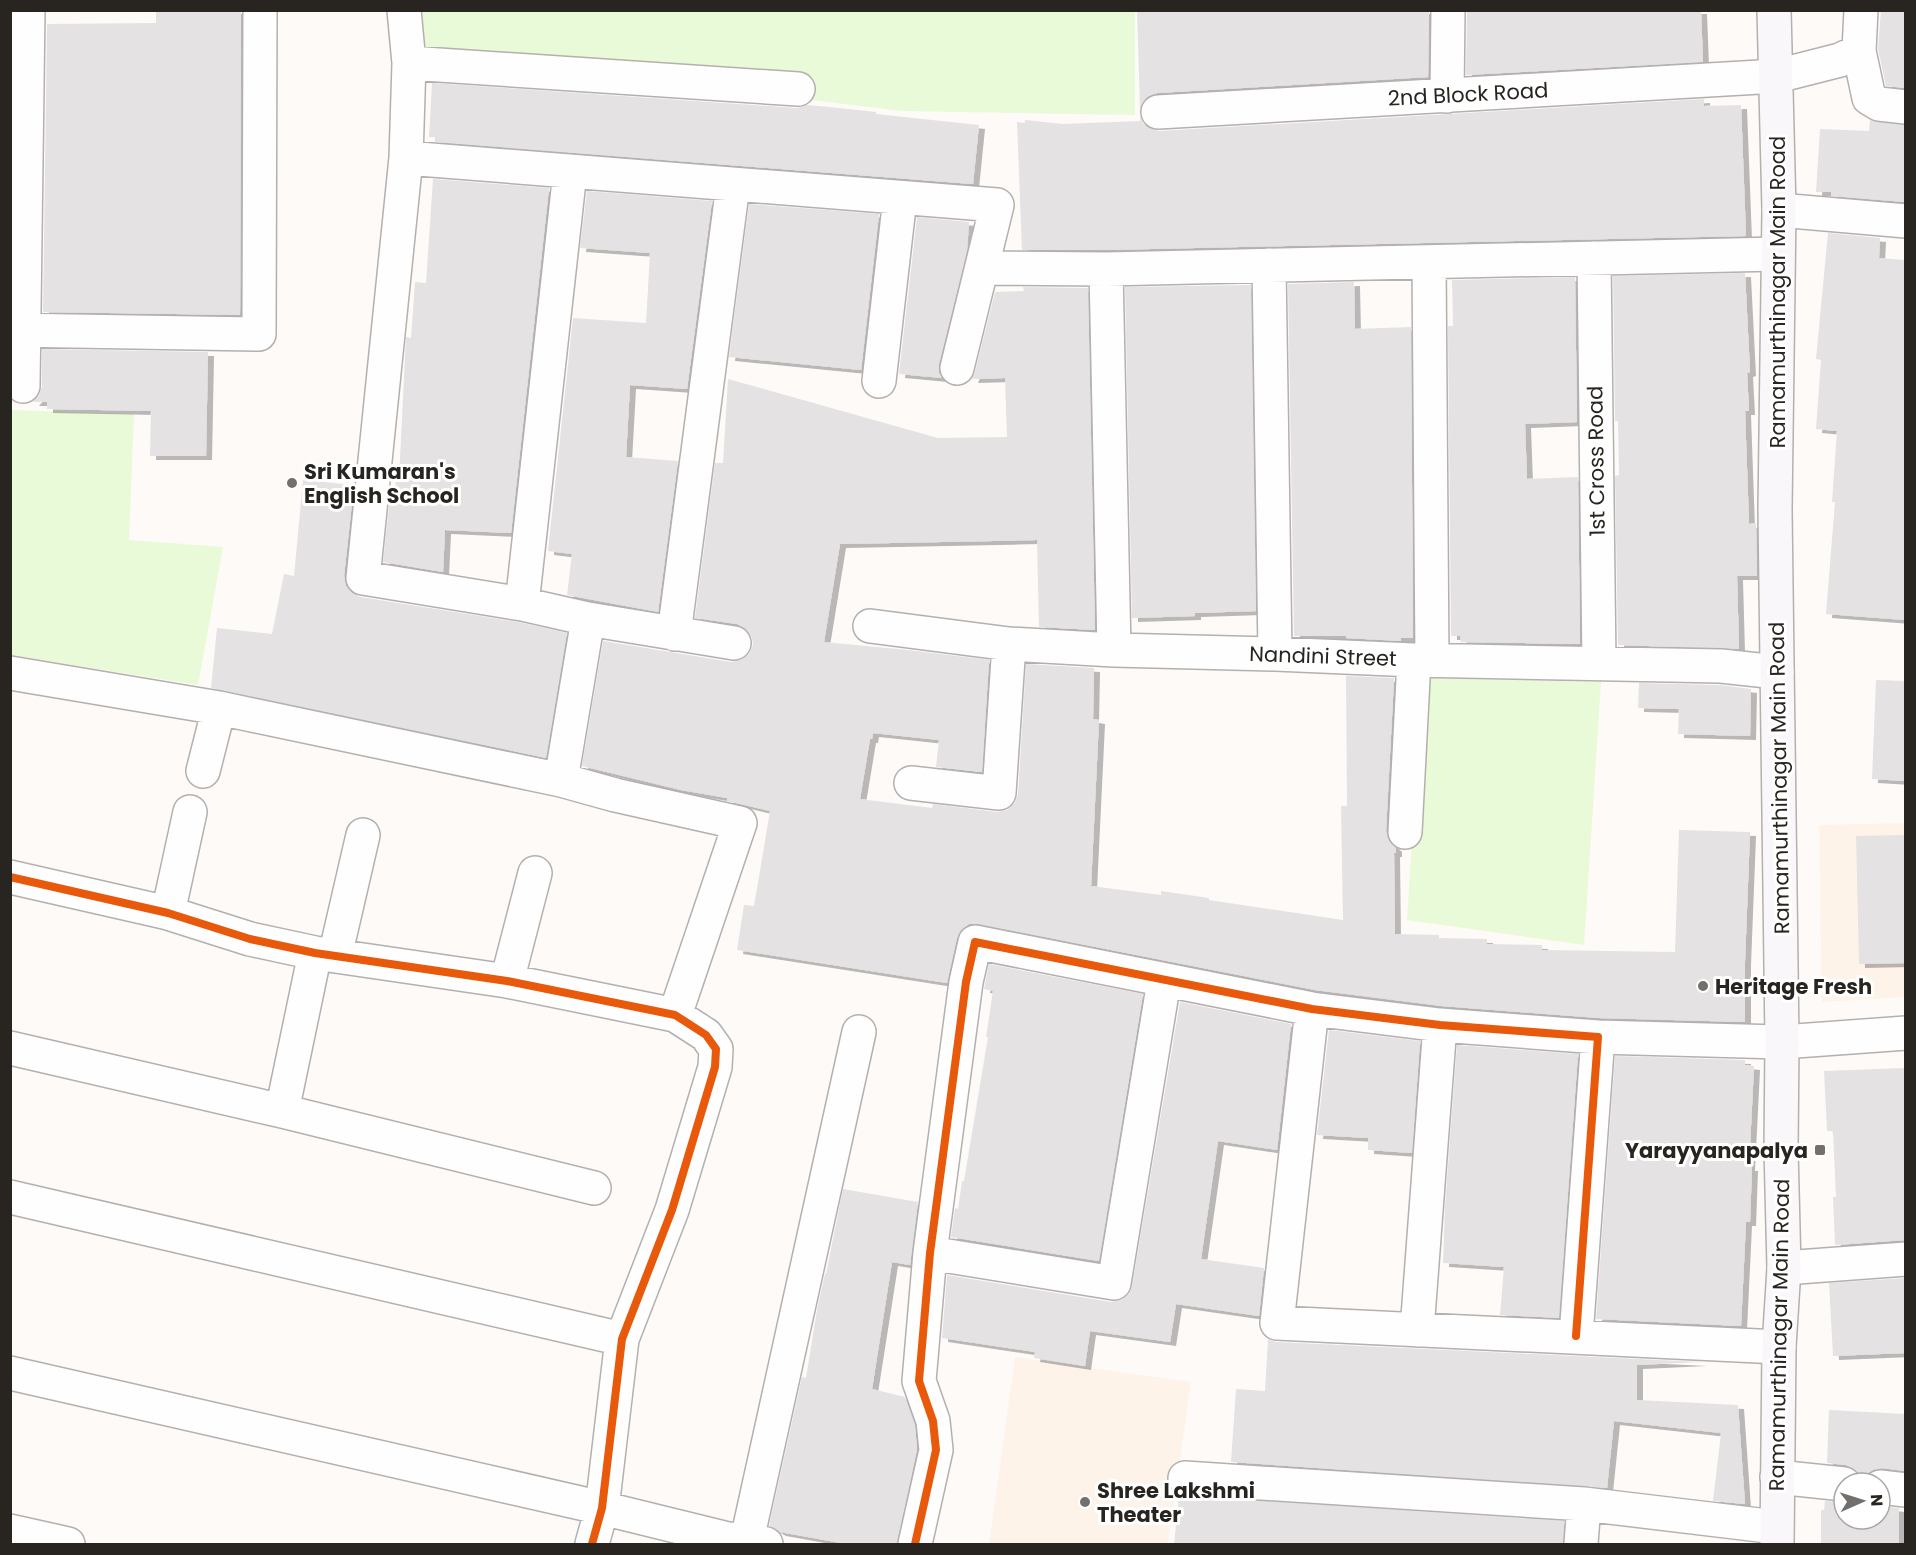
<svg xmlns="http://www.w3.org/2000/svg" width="1916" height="1555" font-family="Poppins,sans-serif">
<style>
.built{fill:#fef3e9}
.green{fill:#e9fad8}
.building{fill:#e5e2e4;filter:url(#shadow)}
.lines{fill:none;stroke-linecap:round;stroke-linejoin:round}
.minor-casing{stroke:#b3b0ad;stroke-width:36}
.secondary-casing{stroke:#b3b0ad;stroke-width:36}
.minor{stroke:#fffefe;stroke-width:33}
.secondary{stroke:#faf7fa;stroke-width:33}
.cycleway-casing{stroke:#fff;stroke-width:11}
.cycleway{stroke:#e8590c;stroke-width:8}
.poi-dot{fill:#736f6c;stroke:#fff;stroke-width:2}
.labels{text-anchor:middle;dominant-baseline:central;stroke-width:6;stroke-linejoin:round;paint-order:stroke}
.street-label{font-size:21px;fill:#282420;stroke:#fff}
.poi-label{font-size:21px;font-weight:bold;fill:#282420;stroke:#fff;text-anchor:start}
</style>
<defs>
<filter id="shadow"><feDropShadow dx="6" dy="4" stdDeviation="0" flood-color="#0004"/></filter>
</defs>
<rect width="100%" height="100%" fill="#fdfaf8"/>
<path class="built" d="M 1905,823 L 1905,997 L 1822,1002 L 1819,825 Z
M 1015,1357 L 1191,1382 L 1168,1544 L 989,1544 Z"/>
<path class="green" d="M 422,11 L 1135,11 L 1135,115 L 901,111 L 426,52 Z
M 11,410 L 134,414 L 129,540 L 223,547 L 198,685 L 11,655 Z
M 1422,678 L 1601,682 L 1584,945 L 1407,920 Z"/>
<path class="building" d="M 156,10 L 241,10 L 240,315 L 43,312 L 47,24 L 156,23 Z
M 1137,10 L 1429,10 L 1428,77 L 1157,93 L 1147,97 L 1142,103 L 1140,110 Z
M 1467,10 L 1701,10 L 1703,62 L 1466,75 Z
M 1881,10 L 1905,10 L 1905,88 L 1886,86 L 1878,49 Z
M 432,83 L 797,108 L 807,105 L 829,107 L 876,112 L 876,114 L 979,125 L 973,184 L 435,142 L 436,137 L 429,137 Z
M 1704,99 L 1704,106 L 1741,105 L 1746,236 L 1106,250 L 1022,250 L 1017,122 L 1025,123 L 1025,120 L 1063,124 L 1140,121 L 1140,116 L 1143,123 L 1149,128 L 1159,131 Z
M 1870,120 L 1905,125 L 1905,202 L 1831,196 L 1831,192 L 1816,192 L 1820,129 L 1869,131 Z
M 433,179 L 549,188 L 511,533 L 445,530 L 443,572 L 383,562 L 391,489 L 395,489 L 396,479 L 399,479 L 406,337 L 411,338 L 415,282 L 426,283 Z
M 587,191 L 712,201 L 687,389 L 630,385 L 626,457 L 678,461 L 658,612 L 567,595 L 572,554 L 548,551 L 573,318 L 646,323 L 650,253 L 580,248 Z
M 749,204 L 879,214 L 861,370 L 729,357 Z
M 917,217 L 969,222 L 967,251 L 939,364 L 939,373 L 942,378 L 899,374 Z
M 1828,233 L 1880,238 L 1879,258 L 1905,260 L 1905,620 L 1826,614 L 1835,502 L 1832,502 L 1837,431 L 1816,429 L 1821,360 L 1816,359 Z
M 1745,273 L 1750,372 L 1747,373 L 1749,411 L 1745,411 L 1749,524 L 1756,523 L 1757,576 L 1737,576 L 1739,649 L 1618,645 L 1615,476 L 1619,475 L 1618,421 L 1615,421 L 1613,276 Z
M 1575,277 L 1577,422 L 1525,424 L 1527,479 L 1578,477 L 1580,644 L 1461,642 L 1460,636 L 1451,636 L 1448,326 L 1453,326 L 1452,280 Z
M 1354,282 L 1355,329 L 1411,327 L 1413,638 L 1401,638 L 1401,641 L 1346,638 L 1346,636 L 1294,636 L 1288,284 Z
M 1251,285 L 1256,611 L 1195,613 L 1195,616 L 1132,618 L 1125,287 Z
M 1023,287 L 1088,288 L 1095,630 L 1039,627 L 1037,540 L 840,544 L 824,642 L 908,650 L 989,660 L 982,772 L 936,767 L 939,740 L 873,733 L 872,739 L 870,739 L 860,799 L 932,808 L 933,804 L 997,812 L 1007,810 L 1015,803 L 1018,794 L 1026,664 L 1094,668 L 1093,719 L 1099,720 L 1091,886 L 1161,895 L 1161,891 L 1209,898 L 1209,900 L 1343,920 L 1341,806 L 1347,806 L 1346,676 L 1394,678 L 1386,831 L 1389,841 L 1396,848 L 1396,853 L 1394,853 L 1395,934 L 1439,935 L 1439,938 L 1487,939 L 1487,944 L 1542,945 L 1542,950 L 1675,952 L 1679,830 L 1750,832 L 1745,961 L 1745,1022 L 1599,1018 L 1442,1006 L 1315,990 L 978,924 L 969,924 L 961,930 L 957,938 L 947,983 L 737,950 L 744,905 L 754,906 L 770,811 L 727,801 L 727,798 L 681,790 L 582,766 L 603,641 L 731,662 L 741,660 L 749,654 L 753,645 L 752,637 L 745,628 L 737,624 L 695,618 L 715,463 L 723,463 L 728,379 L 938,438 L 1007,437 L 1005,378 L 972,379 L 975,372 L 995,292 L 1024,291 Z
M 42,349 L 208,352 L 206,456 L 150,456 L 151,411 L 47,409 L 47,402 L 33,402 L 39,395 L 42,387 Z
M 303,480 L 354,485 L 344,576 L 346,586 L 352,593 L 360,597 L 518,622 L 567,633 L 546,758 L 211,688 L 217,628 L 272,634 L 284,574 L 294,576 Z
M 1876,680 L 1905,681 L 1905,781 L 1872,779 Z
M 1639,683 L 1720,685 L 1751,689 L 1750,736 L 1678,734 L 1679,709 L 1638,708 Z
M 1905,835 L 1905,963 L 1859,964 L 1856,836 Z
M 989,964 L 1143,994 L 1099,1261 L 951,1237 L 955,1208 L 958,1209 L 962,1181 L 964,1181 L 988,1037 L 986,1037 L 993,991 L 984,989 Z
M 1180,1002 L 1291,1024 L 1277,1150 L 1218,1141 L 1201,1259 L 1264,1268 L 1259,1316 L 1176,1304 L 1170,1342 L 1090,1331 L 1085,1366 L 1034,1358 L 1035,1352 L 942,1338 L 947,1275 L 1111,1302 L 1121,1300 L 1129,1294 L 1132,1286 Z
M 1329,1030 L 1420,1041 L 1412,1153 L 1368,1150 L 1368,1138 L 1317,1135 Z
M 1457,1045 L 1578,1054 L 1559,1318 L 1500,1315 L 1504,1267 L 1443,1263 L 1445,1207 Z
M 1615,1056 L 1745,1060 L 1745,1065 L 1754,1066 L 1749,1167 L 1752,1167 L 1750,1222 L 1746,1222 L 1741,1326 L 1596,1319 Z
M 1905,1068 L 1905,1240 L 1835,1245 L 1833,1197 L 1836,1197 L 1833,1131 L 1827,1131 L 1824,1071 Z
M 843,1189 L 918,1202 L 910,1265 L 892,1262 L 872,1389 L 905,1397 L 915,1425 L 917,1449 L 897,1545 L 852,1545 L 780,1532 L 769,1526 L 802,1377 L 806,1378 L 817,1310 L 825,1274 L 826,1274 Z
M 1905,1278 L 1905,1353 L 1833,1356 L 1829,1283 Z
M 1268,1339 L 1276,1342 L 1701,1362 L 1637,1365 L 1637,1400 L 1738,1405 L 1745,1504 L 1713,1501 L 1721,1433 L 1614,1421 L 1607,1488 L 1231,1462 L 1236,1389 L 1265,1391 Z
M 1829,1410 L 1905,1414 L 1905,1471 L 1882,1468 L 1873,1470 L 1865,1475 L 1862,1483 L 1861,1476 L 1854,1469 L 1846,1465 L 1827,1463 Z
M 1179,1495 L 1564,1521 L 1563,1545 L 1174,1545 Z
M 1825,1501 L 1844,1502 L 1844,1519 L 1880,1519 L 1880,1506 L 1899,1508 L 1899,1545 L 1821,1545 L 1821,1510 L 1824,1510 Z"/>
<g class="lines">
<g class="minor-casing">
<path id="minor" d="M 404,10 L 409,63 L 406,158 L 363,578 L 522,604 L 570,172
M 1861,10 L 1859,51 L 1869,98 L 1879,104 L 1906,107
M 409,63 L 798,89
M 1447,96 L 1448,10
M 1158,112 L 1777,76 L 1840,60 L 1859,51
M 406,158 L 997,205 L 957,368
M 1779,210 L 1906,221
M 1594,258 L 1599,663
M 1429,262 L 1432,660
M 1269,265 L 1275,654
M 982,268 L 1106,269 L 1777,254
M 1106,269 L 1114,650
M 10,330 L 259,334 L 260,10
M 879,381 L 900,198
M 23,386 L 28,10
M 522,604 L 588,619 L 734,643
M 870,626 L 1009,644 L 1114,650 L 1275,654 L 1414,660 L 1721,666 L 1777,672
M 674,634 L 733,185
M 10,673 L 219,708 L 561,780 L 615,795 L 740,823 L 675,1015
M 203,771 L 219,708
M 561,780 L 588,619
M 911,783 L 999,793 L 1009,644
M 1405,832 L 1414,660
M 10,877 L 168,913 L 250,939 L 315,953 L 507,981 L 675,1015 L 706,1035 L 716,1049 L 715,1067 L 672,1210 L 622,1339 L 602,1508 L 592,1544
M 168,913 L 190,812
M 335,956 L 363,835
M 507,981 L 535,873
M 1312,1009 L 1277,1323 L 1779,1347
M 1598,1037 L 1782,1042 L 1906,1033
M 10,1048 L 282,1111 L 594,1188
M 282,1111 L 315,953
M 10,1197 L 622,1339
M 930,1253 L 1114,1283 L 1164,981
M 1784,1268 L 1906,1259
M 1417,1330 L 1440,1025
M 10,1373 L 602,1508 L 728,1539 L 747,1540 L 766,1544
M 1777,1477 L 1844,1484
M 1185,1478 L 1584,1504 L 1776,1527
M 1880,1487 L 1906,1490
M 10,1531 L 68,1544
M 747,1540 L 859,1032
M 915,1544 L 936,1450 L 933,1421 L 919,1381 L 930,1253 L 966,982 L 975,942 L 1312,1009 L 1440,1025 L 1598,1037 L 1576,1336
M 1581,1544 L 1584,1504"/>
</g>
<g class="secondary-casing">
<path id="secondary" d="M 1774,10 L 1779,210 L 1775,510 L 1782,1042 L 1781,1149 L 1784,1268 L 1779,1347 L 1777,1544"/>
</g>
<use href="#minor" class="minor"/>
<use href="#secondary" class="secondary"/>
<g class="cycleway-casing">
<path id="cycleway" d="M 10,877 L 168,913 L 250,939 L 315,953 L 507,981 L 675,1015 L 706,1035 L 716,1049 L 715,1067 L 672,1210 L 622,1339 L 602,1508 L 592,1544
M 915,1544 L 936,1450 L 933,1421 L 919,1381 L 930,1253 L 966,982 L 975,942 L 1312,1009 L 1440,1025 L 1598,1037 L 1576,1336"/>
</g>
<use href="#cycleway" class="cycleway"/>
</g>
<g class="poi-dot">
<circle cx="292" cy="483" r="6"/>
<circle cx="1703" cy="986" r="6"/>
<rect x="1814" y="1144" width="12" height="12" rx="3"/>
<circle cx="1085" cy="1502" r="6"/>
</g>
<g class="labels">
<g class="street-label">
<text transform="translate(1468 94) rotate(-3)">2nd Block Road</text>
<text transform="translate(1777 292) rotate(-90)">Ramamurthinagar Main Road</text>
<text transform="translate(1596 461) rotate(-91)">1st Cross Road</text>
<text transform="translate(1323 656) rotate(2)">Nandini Street</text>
<text transform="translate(1779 778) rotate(-91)">Ramamurthinagar Main Road</text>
<text transform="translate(1779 1335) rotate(-89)">Ramamurthinagar Main Road</text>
</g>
<g class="poi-label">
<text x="304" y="471">Sri Kumaran's<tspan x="304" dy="24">English School</tspan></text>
<text x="1715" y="986">Heritage Fresh</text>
<text x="1808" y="1150" text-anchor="end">Yarayyanapalya</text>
<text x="1097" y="1490">Shree Lakshmi<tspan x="1097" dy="24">Theater</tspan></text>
</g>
</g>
<rect width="1916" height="1555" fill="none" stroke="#282420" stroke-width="24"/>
<g transform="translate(1862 1501) rotate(87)"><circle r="28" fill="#ffffff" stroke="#a9a7a6" stroke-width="1.5"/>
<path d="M0-4.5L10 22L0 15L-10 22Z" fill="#736f6c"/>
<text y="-9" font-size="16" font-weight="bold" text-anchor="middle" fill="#282420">N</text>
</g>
</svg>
